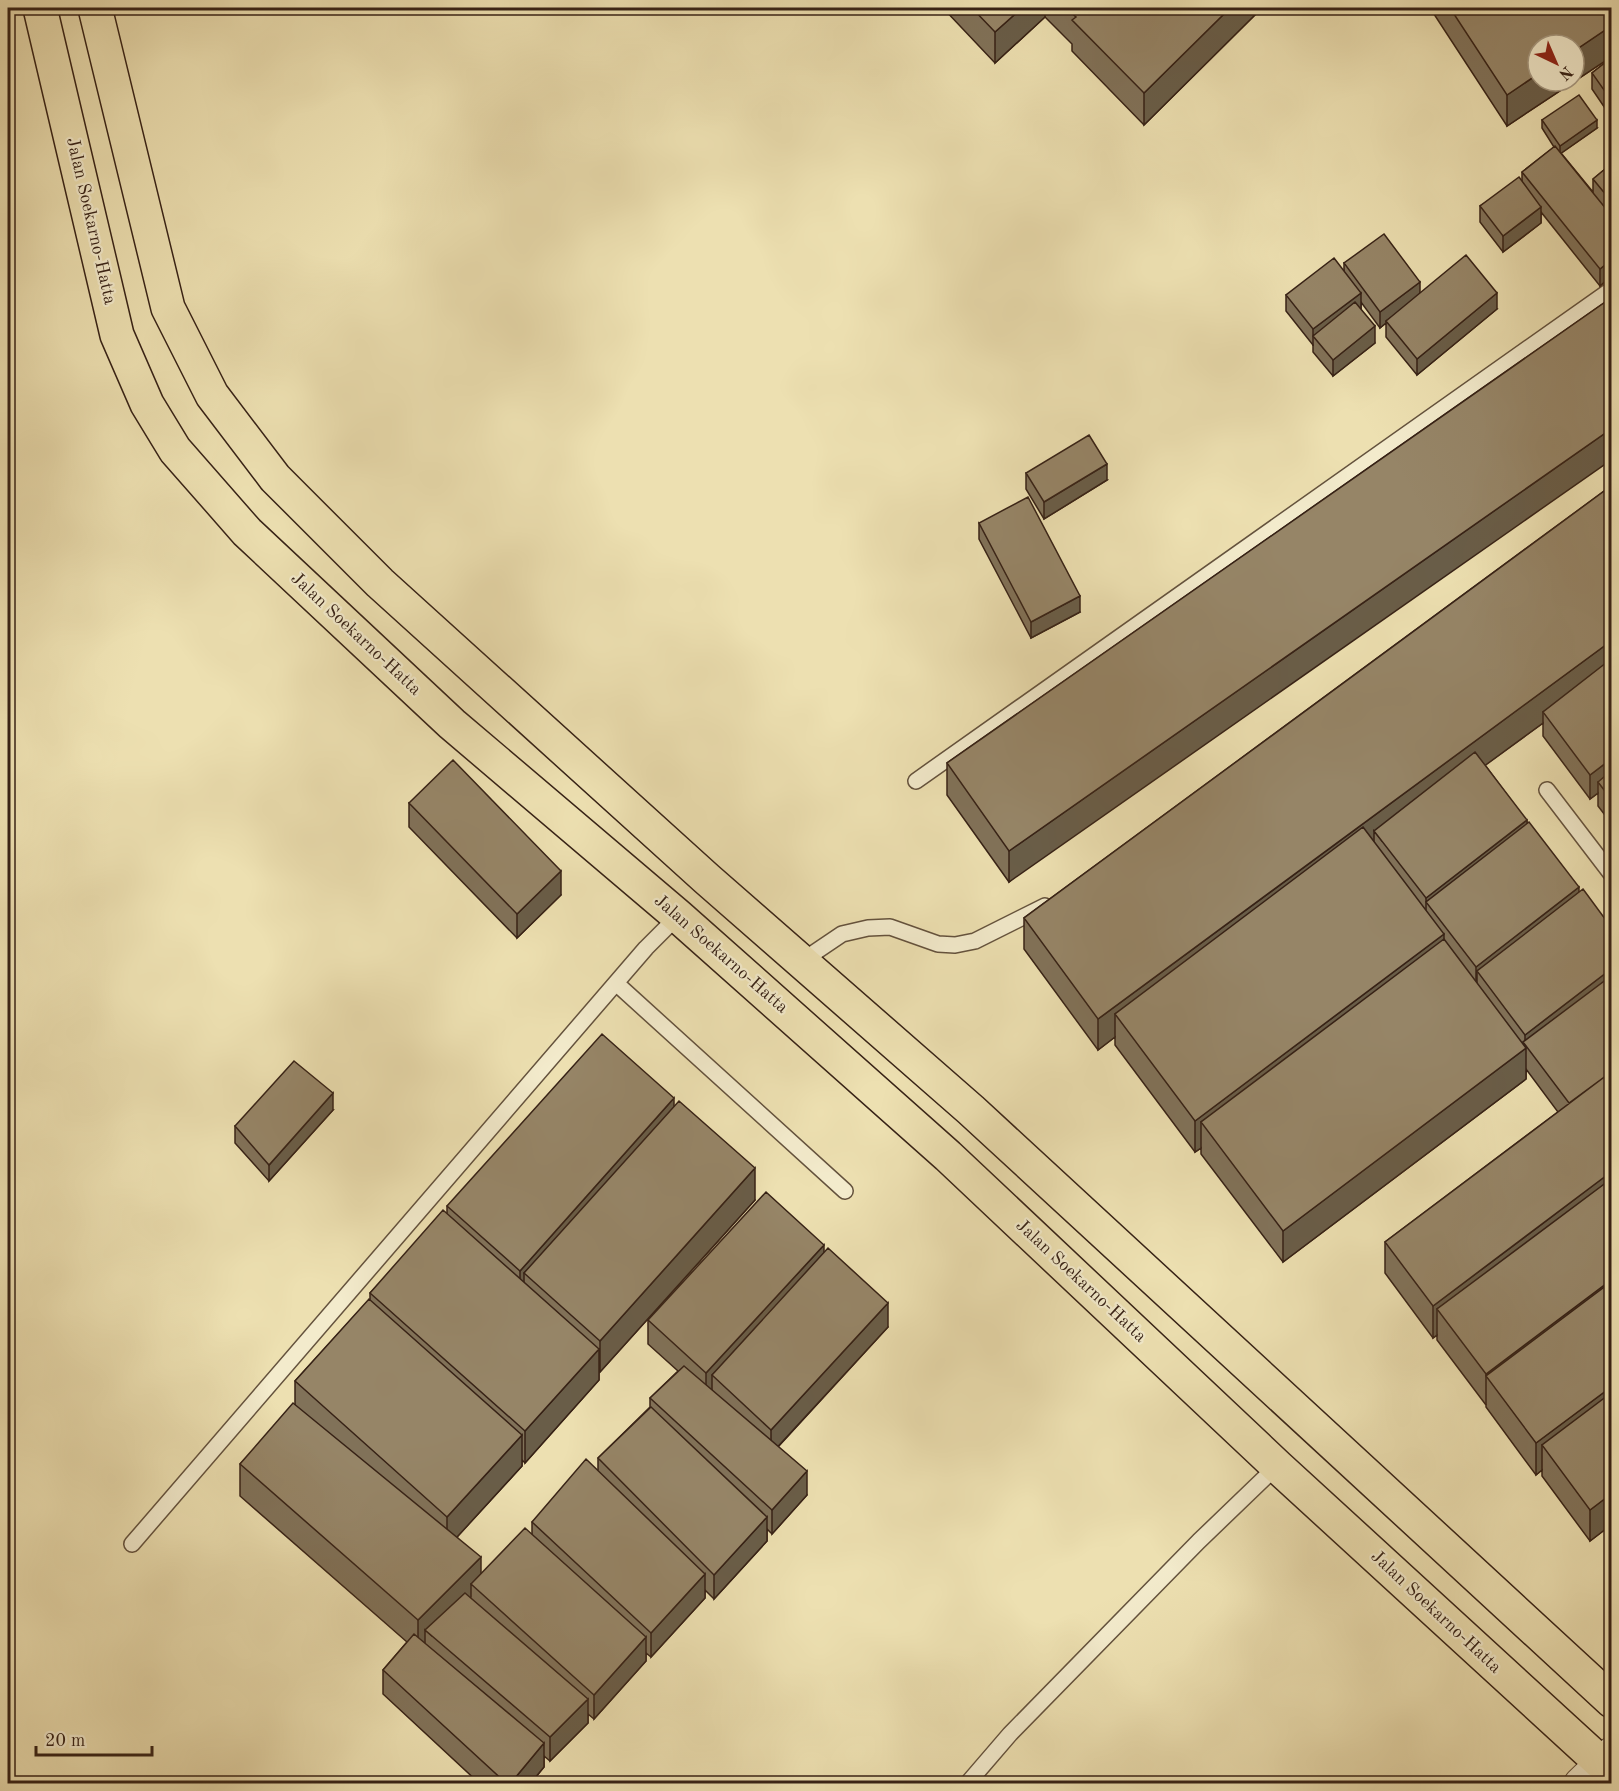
<svg xmlns="http://www.w3.org/2000/svg" width="1619" height="1791" font-family="'Old Standard TT',serif">
<style>
.lines{fill:none;stroke-linecap:round;stroke-linejoin:round}
.lane-casing{stroke:#64523d;stroke-width:18}
.street-casing{stroke:#64523d;stroke-width:34}
.primary-casing{stroke:#372216;stroke-width:36}
.lane{stroke:#f3ebcc;stroke-width:15}
.street{stroke:#f3ebcc;stroke-width:32}
.primary{stroke:#ede0b1;stroke-width:33}
.wall{fill:#817259;stroke:#372216;stroke-width:1.5}
.shaded-wall{fill:#695d48;stroke:#372216;stroke-width:1.5}
.building{fill:#968567;stroke:#372216;stroke-width:1.5}
.labels{text-anchor:middle;dominant-baseline:central;stroke-width:4.5;stroke-linejoin:round;paint-order:stroke}
.street-label{font-size:18px;fill:#372216;stroke:#f3ebcc}
</style>
<rect width="100%" height="100%" fill="#ede0b1"/>
<filter id="stains"><feTurbulence type="fractalNoise" baseFrequency=".00333" numOctaves="4"/><feColorMatrix values="0 0 0 0 .2 0 0 0 0 .09 0 0 0 0 .02 0 0 0 .5 -.17"/></filter>
<radialGradient id="worn" r=".72"><stop offset=".6" stop-color="#630" stop-opacity="0"/><stop offset="1" stop-color="#630" stop-opacity=".3"/></radialGradient>
<g class="lines">
<g class="lane-casing">
<path id="lane" d="M 916,781 L 1612,289
M 1547,790 L 1612,875
M 802,961 L 842,934 L 868,928 L 890,927 L 938,944 L 955,945 L 975,941 L 1045,906
M 617,984 L 845,1191
M 132,1544 L 646,948 L 678,916
M 967,1784 L 1010,1734 L 1199,1541 L 1277,1466"/>
</g>
<g class="street-casing">
<path id="street" d="M 1580,1784 L 1612,1753"/>
</g>
<g class="primary-casing">
<path id="primary" d="M 40,8 L 117,335 L 147,404 L 175,450 L 247,532 L 452,724 L 678,916 L 948,1156 L 1277,1466 L 1612,1773
M 95,8 L 168,308 L 212,395 L 275,478 L 380,583 L 707,879 L 971,1110 L 1612,1701"/>
</g>
<use href="#lane" class="lane"/>
<use href="#street" class="street"/>
<use href="#primary" class="primary"/>
</g>
<path class="wall" d="M 943,8 L 1262,8 L 1144,125 L 1072,51 L 1072,44 L 1045,17 L 995,63 Z
M 1430,8 L 1611,8 L 1611,57 L 1507,126 Z
M 1611,58 L 1611,117 L 1592,89 L 1592,73 Z
M 1542,120 L 1597,128 L 1561,153 L 1593,192 L 1593,179 L 1611,164 L 1611,276 L 1600,286 L 1541,212 L 1541,223 L 1503,252 L 1480,222 L 1480,206 L 1522,181 L 1522,172 L 1554,147 L 1542,128 Z
M 1344,263 L 1420,293 L 1497,309 L 1417,375 L 1386,337 L 1386,323 L 1380,328 L 1361,302 L 1361,309 L 1375,343 L 1333,376 L 1313,352 L 1313,345 L 1286,311 L 1286,295 L 1344,271 Z
M 1611,298 L 1009,882 L 947,795 L 947,763 Z
M 1026,473 L 1107,480 L 1044,519 L 1026,489 Z
M 1611,486 L 1611,823 L 1598,806 L 1598,793 L 1590,799 L 1543,736 L 1543,723 L 1485,765 L 1579,892 L 1611,927 L 1611,1525 L 1590,1541 L 1542,1476 L 1542,1470 L 1536,1475 L 1486,1407 L 1486,1405 L 1437,1340 L 1437,1335 L 1433,1338 L 1385,1273 L 1385,1242 L 1558,1112 L 1526,1069 L 1526,1079 L 1283,1262 L 1201,1154 L 1201,1148 L 1195,1152 L 1115,1045 L 1115,1037 L 1098,1050 L 1024,949 L 1024,918 Z
M 979,523 L 1080,612 L 1031,638 L 979,539 Z
M 409,803 L 561,895 L 517,938 L 409,827 Z
M 674,1106 L 755,1200 L 600,1372 L 599,1371 L 599,1380 L 525,1463 L 522,1460 L 522,1466 L 457,1537 L 481,1574 L 532,1534 L 532,1522 L 598,1470 L 598,1458 L 650,1407 L 650,1398 L 678,1371 L 648,1344 L 648,1320 L 824,1253 L 888,1327 L 778,1447 L 807,1495 L 772,1534 L 767,1529 L 767,1541 L 714,1599 L 705,1590 L 705,1598 L 651,1657 L 646,1653 L 646,1661 L 594,1719 L 588,1714 L 588,1723 L 550,1761 L 544,1756 L 544,1767 L 530,1784 L 480,1784 L 383,1694 L 383,1670 L 407,1642 L 240,1496 L 240,1464 L 295,1405 L 295,1381 L 370,1299 L 370,1293 L 447,1213 L 447,1206 Z
M 333,1110 L 269,1181 L 235,1143 L 235,1126 Z"/>
<path class="shaded-wall" d="M 1022,8 L 1045,8 L 1045,17 L 995,63 L 995,32 Z
M 1230,8 L 1262,8 L 1144,125 L 1144,93 Z
M 1611,26 L 1611,57 L 1507,126 L 1507,95 L 1538,74 L 1538,81 L 1574,81 L 1574,51 Z
M 1597,120 L 1597,128 L 1560,154 L 1560,146 Z
M 1541,207 L 1541,223 L 1503,252 L 1503,236 Z
M 1611,260 L 1611,276 L 1600,286 L 1600,269 Z
M 1420,282 L 1420,298 L 1386,321 L 1386,323 L 1380,328 L 1380,312 Z
M 1361,293 L 1361,309 L 1313,336 L 1313,346 L 1313,329 Z
M 1497,293 L 1497,309 L 1417,375 L 1417,359 Z
M 1375,326 L 1375,343 L 1333,376 L 1333,360 Z
M 1611,429 L 1611,460 L 1009,882 L 1009,851 Z
M 1107,464 L 1107,480 L 1044,519 L 1044,502 Z
M 1080,596 L 1080,612 L 1031,638 L 1031,622 Z
M 1611,641 L 1611,672 L 1543,712 L 1543,723 L 1382,841 L 1374,831 L 1374,847 L 1115,1014 L 1115,1037 L 1098,1050 L 1098,1019 Z
M 1611,759 L 1611,783 L 1598,782 L 1598,793 L 1590,799 L 1590,775 Z
M 1527,820 L 1527,844 L 1426,902 L 1426,922 L 1426,898 Z
M 561,871 L 561,895 L 517,938 L 517,914 Z
M 1579,887 L 1579,911 L 1477,971 L 1477,990 L 1476,991 L 1476,967 Z
M 1444,934 L 1444,966 L 1201,1122 L 1201,1148 L 1195,1152 L 1195,1121 Z
M 1611,969 L 1611,993 L 1525,1045 L 1525,1035 Z
M 1526,1048 L 1526,1079 L 1283,1262 L 1283,1231 Z
M 333,1093 L 333,1110 L 269,1181 L 269,1165 Z
M 674,1098 L 674,1129 L 524,1273 L 524,1298 L 520,1303 L 520,1271 Z
M 755,1168 L 755,1200 L 600,1372 L 600,1341 Z
M 1611,1172 L 1611,1203 L 1437,1309 L 1437,1335 L 1433,1338 L 1433,1306 Z
M 824,1245 L 824,1269 L 712,1375 L 712,1391 L 706,1397 L 706,1373 Z
M 1611,1280 L 1611,1311 L 1486,1376 L 1486,1405 L 1486,1374 Z
M 888,1303 L 888,1327 L 771,1454 L 771,1430 Z
M 599,1349 L 599,1380 L 525,1463 L 525,1431 Z
M 1611,1387 L 1611,1419 L 1542,1445 L 1542,1470 L 1536,1475 L 1536,1443 Z
M 522,1435 L 522,1466 L 447,1548 L 447,1517 Z
M 807,1471 L 807,1495 L 772,1534 L 772,1510 Z
M 1611,1494 L 1611,1525 L 1590,1541 L 1590,1510 Z
M 767,1517 L 767,1541 L 714,1599 L 714,1575 Z
M 481,1557 L 481,1588 L 471,1584 L 471,1597 L 432,1636 L 425,1630 L 425,1644 L 418,1651 L 418,1620 Z
M 705,1574 L 705,1598 L 651,1657 L 651,1633 Z
M 646,1637 L 646,1661 L 594,1719 L 594,1695 Z
M 588,1699 L 588,1723 L 550,1761 L 550,1737 Z
M 544,1743 L 544,1767 L 530,1784 L 510,1784 Z"/>
<path class="building" d="M 972,8 L 1022,8 L 995,32 Z
M 1066,8 L 1230,8 L 1144,93 L 1072,20 L 1076,17 Z
M 1450,8 L 1611,8 L 1611,26 L 1574,51 L 1574,45 L 1538,45 L 1538,74 L 1507,95 Z
M 1611,58 L 1611,100 L 1592,73 Z
M 1579,95 L 1597,120 L 1560,146 L 1542,120 Z
M 1555,146 L 1611,215 L 1611,260 L 1600,269 L 1522,172 Z
M 1611,164 L 1611,201 L 1593,179 Z
M 1519,177 L 1541,207 L 1503,236 L 1480,206 Z
M 1384,234 L 1420,282 L 1380,312 L 1344,263 Z
M 1466,255 L 1497,293 L 1417,359 L 1386,321 Z
M 1334,258 L 1361,293 L 1313,329 L 1286,295 Z
M 1611,298 L 1611,429 L 1009,851 L 947,763 Z
M 1355,302 L 1375,326 L 1333,360 L 1313,336 Z
M 1089,435 L 1107,464 L 1044,502 L 1026,473 Z
M 1611,486 L 1611,641 L 1098,1019 L 1024,918 Z
M 1028,497 L 1080,596 L 1031,622 L 979,523 Z
M 1611,659 L 1611,759 L 1590,775 L 1543,712 Z
M 1475,752 L 1527,820 L 1426,898 L 1374,831 Z
M 453,760 L 561,871 L 517,914 L 409,803 Z
M 1611,771 L 1611,799 L 1598,782 Z
M 1529,822 L 1579,887 L 1476,967 L 1426,902 Z
M 1363,827 L 1444,934 L 1195,1121 L 1115,1014 Z
M 1583,889 L 1611,927 L 1611,969 L 1525,1035 L 1477,971 Z
M 1444,939 L 1526,1048 L 1283,1231 L 1201,1122 Z
M 1611,976 L 1611,1072 L 1569,1103 L 1523,1042 Z
M 602,1034 L 674,1098 L 520,1271 L 447,1206 Z
M 294,1061 L 333,1093 L 269,1165 L 235,1126 Z
M 1611,1072 L 1611,1172 L 1433,1306 L 1385,1242 Z
M 679,1101 L 755,1168 L 600,1341 L 524,1273 Z
M 1611,1179 L 1611,1280 L 1486,1374 L 1437,1309 Z
M 766,1192 L 824,1245 L 706,1373 L 648,1320 Z
M 443,1210 L 599,1349 L 525,1431 L 370,1293 Z
M 828,1248 L 888,1303 L 771,1430 L 712,1375 Z
M 1611,1282 L 1611,1387 L 1536,1443 L 1486,1376 Z
M 369,1299 L 522,1435 L 447,1517 L 295,1381 Z
M 684,1366 L 807,1471 L 772,1510 L 650,1398 Z
M 1611,1393 L 1611,1494 L 1590,1510 L 1542,1445 Z
M 293,1403 L 481,1557 L 418,1620 L 240,1464 Z
M 651,1407 L 767,1517 L 714,1575 L 598,1458 Z
M 586,1459 L 705,1574 L 651,1633 L 532,1522 Z
M 525,1528 L 646,1637 L 594,1695 L 471,1584 Z
M 465,1593 L 588,1699 L 550,1737 L 425,1630 Z
M 414,1634 L 544,1743 L 510,1784 L 507,1784 L 383,1670 Z"/>
<g class="labels">
<g class="street-label">
<text transform="translate(91 221) rotate(77)">Jalan Soekarno-Hatta</text>
<text transform="translate(356 634) rotate(43)">Jalan Soekarno-Hatta</text>
<text transform="translate(721 954) rotate(41)">Jalan Soekarno-Hatta</text>
<text transform="translate(1081 1281) rotate(43)">Jalan Soekarno-Hatta</text>
<text transform="translate(1436 1612) rotate(43)">Jalan Soekarno-Hatta</text>
</g>
</g>
<rect width="1619" height="1791" fill="none" stroke="#ede0b1" stroke-width="30"/>
<rect x="9" y="9" width="1601" height="1773" fill="none" stroke="#372216" stroke-width="3"/>
<rect x="15" y="15" width="1589" height="1761" fill="none" stroke="#372216" stroke-width="1.5"/>
<g transform="translate(1556 63) rotate(136)"><circle r="28" fill="#f3ebcc" stroke="#a89b83" stroke-width="1.5"/>
<path d="M0-4.5L10 22L0 15L-10 22Z" fill="#8f2418"/>
<text y="-9" font-size="16" font-weight="bold" text-anchor="middle" fill="#372216">N</text>
</g>
<path d="M36 1746v9h116v-9" fill="none" stroke="#372216" stroke-width="3"/>
<text x="45" y="1746" font-size="18" fill="#372216" stroke="#f3ebcc" stroke-width="4.5" paint-order="stroke">20 m</text>
<rect width="100%" height="100%" filter="url(#stains)"/>
<rect width="100%" height="100%" fill="url(#worn)"/>
</svg>
